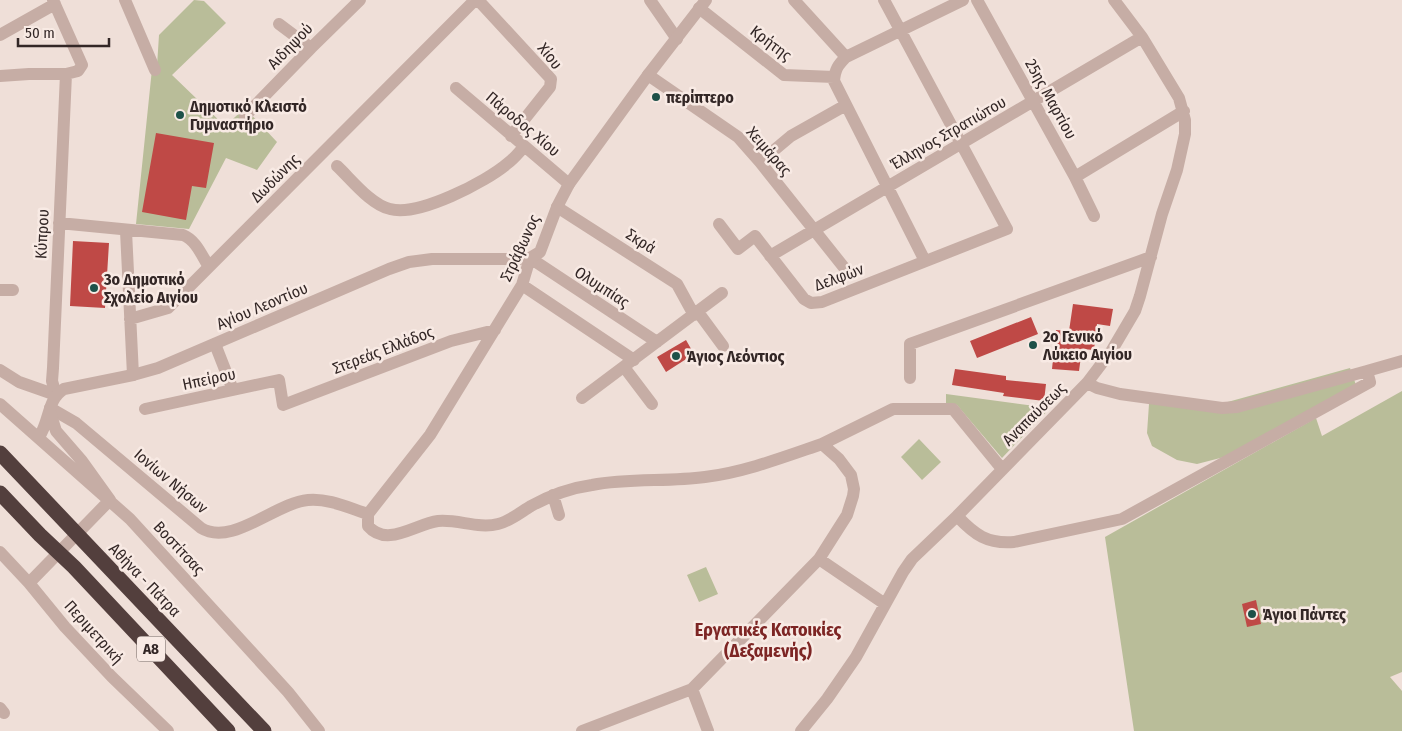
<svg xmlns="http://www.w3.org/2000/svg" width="1402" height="731" font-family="'Fira Sans Condensed',sans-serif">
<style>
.green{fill:#b9bd99}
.building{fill:#bf4946}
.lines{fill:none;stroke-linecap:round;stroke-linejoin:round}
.minor{stroke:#c6ada5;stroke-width:12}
.tertiary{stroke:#c6ada5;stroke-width:12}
.motorway{stroke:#533f3d;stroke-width:15}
.poi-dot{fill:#1e5149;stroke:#f8eae4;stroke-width:2}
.labels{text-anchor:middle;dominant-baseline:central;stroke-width:5;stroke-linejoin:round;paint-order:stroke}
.shield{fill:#f8eae4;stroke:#6e625f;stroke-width:1}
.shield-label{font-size:15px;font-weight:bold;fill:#332726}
.street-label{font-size:16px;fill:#332726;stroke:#f8eae4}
.poi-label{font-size:16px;font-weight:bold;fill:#332726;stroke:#f8eae4;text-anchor:start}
.neighbourhood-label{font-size:18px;font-weight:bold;fill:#7d2524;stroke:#f8eae4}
</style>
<rect width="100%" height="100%" fill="#efdfd8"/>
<path class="green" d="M 194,0 L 204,1 L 226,23 L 172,75 L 225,126 L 245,108 L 277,142 L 257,170 L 226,158 L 189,229 L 136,224 L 152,69 L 157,66 L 159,35 Z
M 1350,368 L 1356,385 L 1228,456 L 1197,464 L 1177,460 L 1152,446 L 1147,433 L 1149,404 L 1224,403 Z
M 1402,391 L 1402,672 L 1390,677 L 1402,691 L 1402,731 L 1134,731 L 1105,537 L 1316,418 L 1322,436 Z
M 946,394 L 1050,408 L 1002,458 L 957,405 L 946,403 Z
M 919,439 L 941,462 L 922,480 L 901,457 Z
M 706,567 L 718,594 L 699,602 L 687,575 Z"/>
<path class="building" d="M 156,133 L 214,143 L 206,188 L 192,186 L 186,220 L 142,212 Z
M 73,241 L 109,243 L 105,308 L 70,306 Z
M 1073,304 L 1113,309 L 1110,326 L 1097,324 L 1094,350 L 1082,349 L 1079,371 L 1052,369 L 1056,330 L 1069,331 Z
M 1031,317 L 1038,334 L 977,358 L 970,341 Z
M 686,340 L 694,354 L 666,372 L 657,357 Z
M 955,369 L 1006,376 L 1006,380 L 1046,384 L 1044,401 L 1003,396 L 1004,393 L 952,385 Z
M 1256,600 L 1261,624 L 1247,627 L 1242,604 Z"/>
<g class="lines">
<path class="minor" d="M 125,0 L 155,70
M 478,0 L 551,79 L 550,87 L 511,136
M 650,0 L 677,39
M 794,0 L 846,57
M 977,0 L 1075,177 L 1094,216
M 699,8 L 784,75 L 834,77
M 279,24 L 311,48
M 0,35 L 55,4
M 648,75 L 738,137 L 760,162 L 846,270
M 0,76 L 29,74 L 66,74 L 78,71 L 82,65 L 53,0
M 456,88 L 569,184
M 245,116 L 311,48 L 360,0
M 760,162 L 791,136 L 846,105
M 337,166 C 351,179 371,205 390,209 C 418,217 486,182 508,163 C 514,159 519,152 524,147
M 1075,177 L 1184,111
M 557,207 L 677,284 L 694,315
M 59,223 L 183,235 C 196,240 202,256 209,267
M 719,224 L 738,249 L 755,236 L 804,299 L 811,303 L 822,302 L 1007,229 L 884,0
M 126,231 L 133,375
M 770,256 L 1142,37
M 925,261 L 834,81 C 835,69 838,65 846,57 L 963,0
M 522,285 L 634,360
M 0,290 L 13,290
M 698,312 L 723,346
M 130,319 L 168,308 L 475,0
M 215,344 L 233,390
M 624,367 L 652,404
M 0,370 L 19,382 L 56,395
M 910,378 L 910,344 L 1151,257
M 1087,383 L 1097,388 L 1120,394 L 1222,408 L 1237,407 L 1367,371
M 56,395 L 52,381 L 53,368 L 66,74
M 582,398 L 722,293
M 50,408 L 76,423 L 201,528 C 232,547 275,503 308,500 C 328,498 349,508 368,514
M 145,409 L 279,380 L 283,405 L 451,341 L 495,330
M 553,495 L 559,515
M 368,514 L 368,526 C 387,548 415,524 438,521 C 458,519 478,529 498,524 C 510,521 521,512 531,506 C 551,495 570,488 592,485 C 629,478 668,482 705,477 C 745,472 784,457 822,444
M 368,514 L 430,435 L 522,285 L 530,258 L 657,342
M 957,516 C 975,535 987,544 1014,542 L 1122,519 L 1370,382 L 1367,371 L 1402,361
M 819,559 L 885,604
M 692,689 L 819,559 L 847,515 L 853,496 L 854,489 L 851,475 L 839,459 L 822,444 L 893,409 L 953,409 L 1002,469
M 0,708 L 4,713
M 582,731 L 692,689 L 708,731
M 801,731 L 827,699 L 856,657 L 903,572 L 912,559 L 957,516 L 1087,383 L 1112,350 L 1135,311 L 1140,296 L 1162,214 L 1177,170 L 1185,134 L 1185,120 L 1179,98 L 1142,37 L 1114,0"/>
<path class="tertiary" d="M 0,404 L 130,519 L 288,692 L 319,731
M 39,437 C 50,421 47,399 64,389 L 133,375 L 158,368 L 389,269 L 409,262 L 432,259 L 517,259 L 530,258 L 540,252 L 557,207 L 569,184 L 648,75 L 706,0
M 0,552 L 29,583 L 65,627 L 112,677 L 168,731
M 29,583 L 110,500 L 82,461 L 56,431 L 50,412"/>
<path class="motorway" d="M 0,453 L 264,731
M 0,493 L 40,535 L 74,567 L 228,731"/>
</g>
<g class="poi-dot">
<circle cx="656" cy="97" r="5"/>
<circle cx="180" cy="115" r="5"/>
<circle cx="94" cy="288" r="5"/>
<circle cx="1033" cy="345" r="5"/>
<circle cx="676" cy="356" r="5"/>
<circle cx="1252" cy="614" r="5"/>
</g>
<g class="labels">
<rect class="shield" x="137" y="636.5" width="28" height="25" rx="4"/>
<g class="shield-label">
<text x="151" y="649">Α8</text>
</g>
<g class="street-label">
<text transform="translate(771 43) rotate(37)">Κρήτης</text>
<text transform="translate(290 46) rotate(-46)">Αιδηψού</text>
<text transform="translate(550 56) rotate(51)">Χίου</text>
<text transform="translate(1051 99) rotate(61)">25ης Μαρτίου</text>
<text transform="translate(523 124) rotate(40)">Πάροδος Χίου</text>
<text transform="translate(948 133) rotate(-30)">Έλληνος Στρατιώτου</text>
<text transform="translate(769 151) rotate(49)">Χειμάρας</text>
<text transform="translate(275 178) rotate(-45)">Δωδώνης</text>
<text transform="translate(42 234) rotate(-87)">Κύπρου</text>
<text transform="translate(641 241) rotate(32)">Σκρά</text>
<text transform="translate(520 248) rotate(-65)">Στράβωνος</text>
<text transform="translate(839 277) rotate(-20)">Δελφών</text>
<text transform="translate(602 287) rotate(33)">Ολυμπίας</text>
<text transform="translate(262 306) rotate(-23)">Αγίου Λεοντίου</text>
<text transform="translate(383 350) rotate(-21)">Στερεάς Ελλάδος</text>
<text transform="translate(209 379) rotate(-12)">Ηπείρου</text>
<text transform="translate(1034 414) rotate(-45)">Αναπαύσεως</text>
<text transform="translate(171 481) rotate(40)">Ιονίων Νήσων</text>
<text transform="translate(179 548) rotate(47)">Βοστίτσας</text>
<text transform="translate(145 580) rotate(46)">Αθήνα - Πάτρα</text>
<text transform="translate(94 632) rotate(48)">Περιμετρική</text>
</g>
<g class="poi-label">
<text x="666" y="97">περίπτερο</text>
<text x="190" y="106">Δημοτικό Κλειστό<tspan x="190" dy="18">Γυμναστήριο</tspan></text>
<text x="104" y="279">3ο Δημοτικό<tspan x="104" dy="18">Σχολείο Αιγίου</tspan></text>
<text x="1043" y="336">2ο Γενικό<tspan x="1043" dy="18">Λύκειο Αιγίου</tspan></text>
<text x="686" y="356">Άγιος Λεόντιος</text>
<text x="1262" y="614">Άγιοι Πάντες</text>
</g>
<g class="neighbourhood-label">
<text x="768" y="630">Εργατικές Κατοικίες<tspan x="768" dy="21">(Δεξαμενής)</tspan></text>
</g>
</g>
<path d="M18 38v8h91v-8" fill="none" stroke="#332726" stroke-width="2.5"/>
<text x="25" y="38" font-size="15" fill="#332726" stroke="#f8eae4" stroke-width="4" paint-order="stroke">50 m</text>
</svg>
